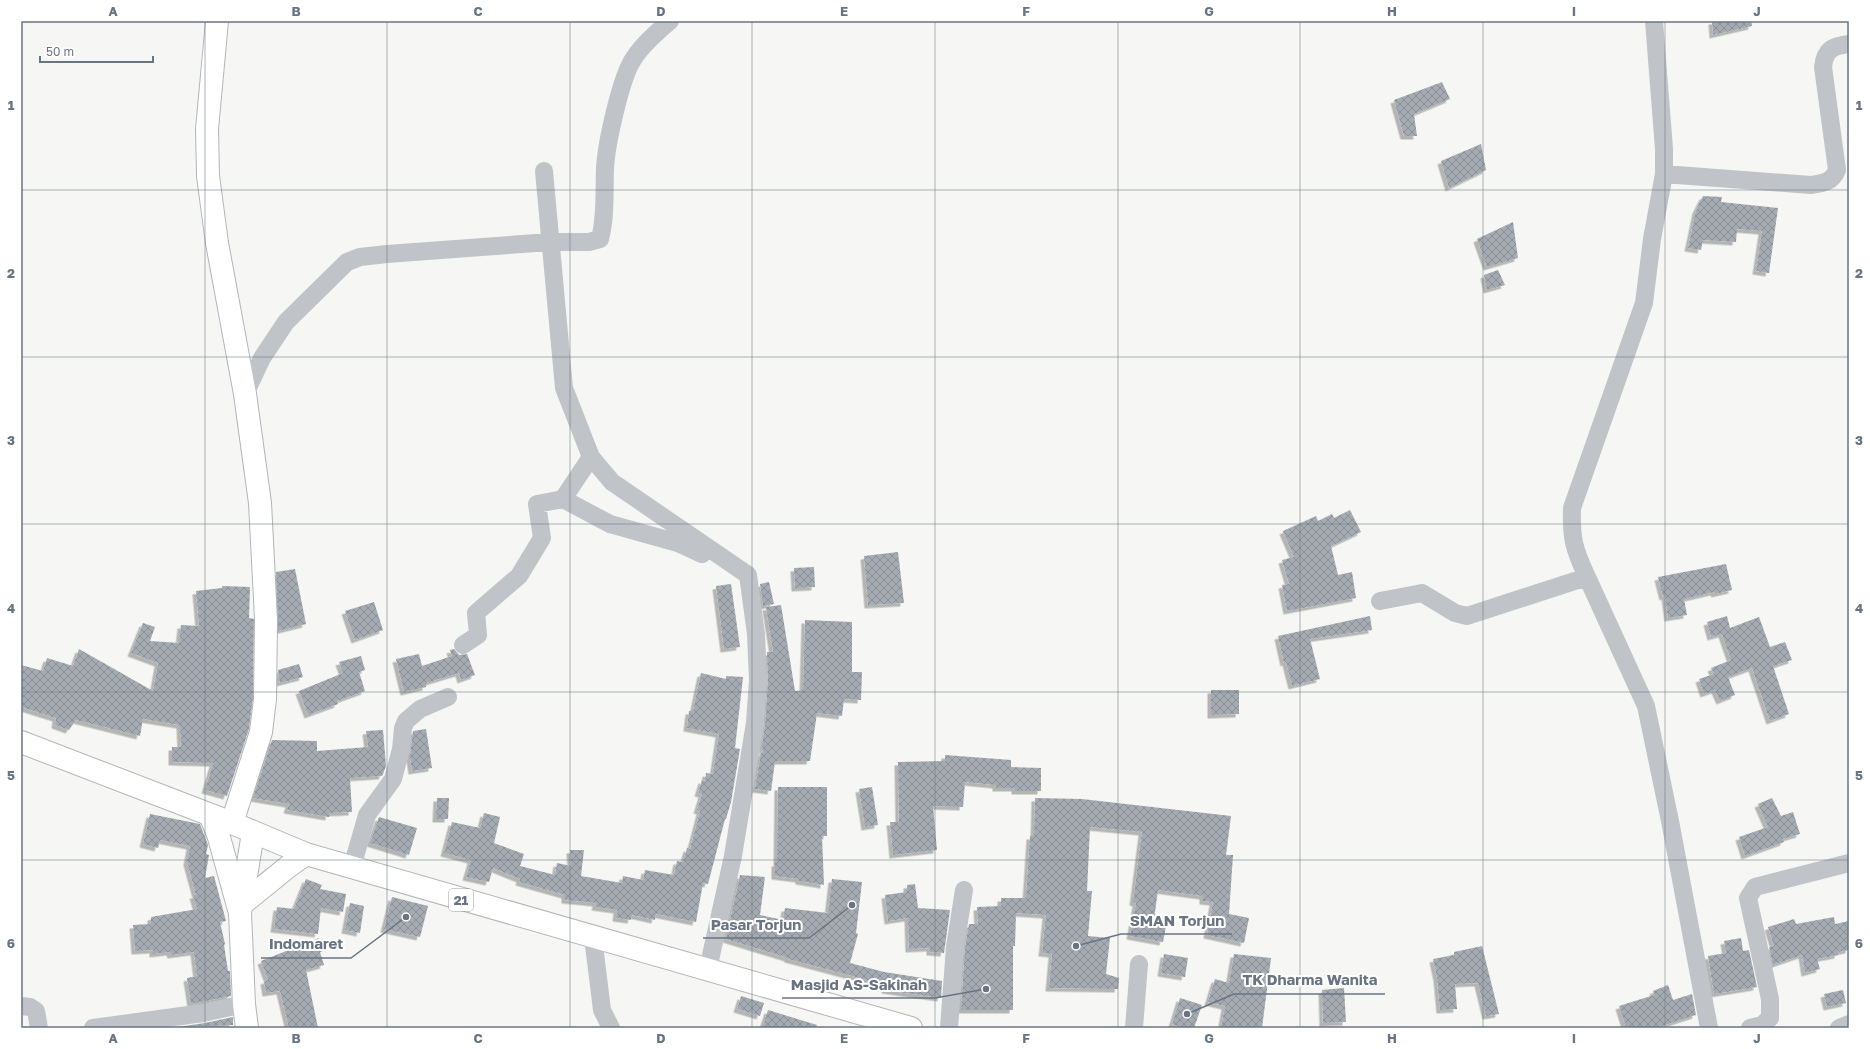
<svg xmlns="http://www.w3.org/2000/svg" width="1870" height="1049" font-family="'Golos Text',sans-serif">
<style>
.building{fill:url(#building-cross-hatch);filter:url(#shadow)}
.lines{fill:none;stroke-linecap:round;stroke-linejoin:round}
.secondary-casing{stroke:#b1b5ba;stroke-width:24}
.primary-casing{stroke:#b2b5b9;stroke-width:24}
.highway-casing{stroke:#b3b6b9;stroke-width:24}
.street{stroke:#c0c3c7;stroke-width:18}
.secondary{stroke:#fff;stroke-width:22}
.primary{stroke:#fff;stroke-width:22}
.highway{stroke:#fff;stroke-width:22}
.grid{fill:none;stroke:#697482;stroke-width:1;stroke-opacity:0.55}
.labels{text-anchor:middle;dominant-baseline:central;stroke-width:4;stroke-linejoin:round;paint-order:stroke}
.shield{fill:#fff;stroke:#969ea8;stroke-width:1}
.shield-label{font-size:13px;font-weight:bold;fill:#697482}
.leader{fill:none;stroke:#697482;stroke-width:1.5}
.callout-dot{fill:#697482;stroke:#fff;stroke-width:1.5}
.callout-label{font-size:15px;text-anchor:middle;font-weight:bold;fill:#697482;stroke:#fff;stroke-width:4;stroke-linejoin:round;paint-order:stroke}
.neatline{fill:none;stroke:#697482;stroke-width:1.5}
.grid-label{font-size:13px;text-anchor:middle;font-weight:bold;fill:#697482}
</style>
<defs>
<pattern id="building-cross-hatch" width="8" height="8" patternUnits="userSpaceOnUse"><rect width="8" height="8" fill="#a5abb2"/><path d="M0 0l8 8M0 8l8-8" fill="none" stroke="#8a9096"/></pattern>
<filter id="shadow"><feDropShadow dx="-3.5" dy="3.5" stdDeviation="0" flood-color="#0004"/></filter>
</defs>
<rect width="100%" height="100%" fill="#f6f7f4"/>
<path class="building" d="M 1712,21 L 1751,21 L 1752,26 L 1713,35 Z
M 1442,82 L 1450,99 L 1414,114 L 1417,136 L 1404,136 L 1394,100 Z
M 1481,144 L 1486,170 L 1449,188 L 1441,161 Z
M 1703,196 L 1722,197 L 1721,202 L 1778,208 L 1769,273 L 1756,271 L 1762,231 L 1737,229 L 1736,242 L 1703,240 L 1701,250 L 1688,248 L 1696,210 Z
M 1513,222 L 1518,258 L 1487,267 L 1477,239 Z
M 1498,270 L 1505,285 L 1487,290 L 1484,275 Z
M 1350,510 L 1361,532 L 1331,546 L 1338,575 L 1352,572 L 1356,598 L 1287,611 L 1282,585 L 1289,584 L 1282,560 L 1294,557 L 1283,531 L 1316,516 L 1318,521 L 1332,514 L 1334,518 Z
M 898,552 L 904,603 L 868,605 L 864,556 Z
M 1726,564 L 1732,590 L 1715,594 L 1714,592 L 1684,599 L 1687,615 L 1668,618 L 1665,596 L 1663,597 L 1658,577 Z
M 814,567 L 815,587 L 795,588 L 794,568 Z
M 295,569 L 306,624 L 278,631 L 276,572 Z
M 769,582 L 774,604 L 763,606 L 760,584 Z
M 731,584 L 740,647 L 724,649 L 716,586 Z
M 222,586 L 250,587 L 249,618 L 254,619 L 253,698 L 249,729 L 227,796 L 205,790 L 213,763 L 172,762 L 172,747 L 181,747 L 180,725 L 143,719 L 140,736 L 76,720 L 69,730 L 55,725 L 56,718 L 21,707 L 21,665 L 43,671 L 47,658 L 73,666 L 79,649 L 153,691 L 158,663 L 131,653 L 143,623 L 155,627 L 150,641 L 179,643 L 181,625 L 199,626 L 196,591 L 222,588 Z
M 374,602 L 383,630 L 355,640 L 345,611 Z
M 781,605 L 795,691 L 803,690 L 805,620 L 852,622 L 852,672 L 862,672 L 861,700 L 844,699 L 842,716 L 817,713 L 810,761 L 775,761 L 771,791 L 755,789 L 761,752 L 763,753 L 762,745 L 765,724 L 768,681 L 767,652 L 773,652 L 766,607 Z
M 1370,616 L 1372,630 L 1310,639 L 1320,679 L 1292,686 L 1286,662 L 1284,663 L 1278,636 Z
M 1727,616 L 1730,628 L 1759,617 L 1770,647 L 1785,642 L 1792,660 L 1773,666 L 1789,714 L 1770,721 L 1752,668 L 1728,677 L 1735,695 L 1720,701 L 1715,690 L 1704,694 L 1699,679 L 1714,674 L 1711,668 L 1731,660 L 1722,634 L 1711,637 L 1707,622 Z
M 454,649 L 459,655 L 467,654 L 475,675 L 461,680 L 459,673 L 426,683 L 426,687 L 404,692 L 396,659 L 419,654 L 422,666 L 452,656 L 450,650 Z
M 361,656 L 365,670 L 359,672 L 365,691 L 337,701 L 338,704 L 308,715 L 299,691 L 343,673 L 339,662 Z
M 299,664 L 303,677 L 280,683 L 278,670 Z
M 701,673 L 726,679 L 726,676 L 743,677 L 735,748 L 740,749 L 731,802 L 726,819 L 725,819 L 708,884 L 703,883 L 696,922 L 656,914 L 655,920 L 632,915 L 631,920 L 616,918 L 617,910 L 595,907 L 596,903 L 565,900 L 565,895 L 519,882 L 520,879 L 493,868 L 489,882 L 466,877 L 471,860 L 444,853 L 452,822 L 480,828 L 484,813 L 500,817 L 494,843 L 524,854 L 520,866 L 555,875 L 557,863 L 571,866 L 570,850 L 584,850 L 581,876 L 622,883 L 623,876 L 643,880 L 645,870 L 674,875 L 677,861 L 683,862 L 687,848 L 690,849 L 700,811 L 697,810 L 702,794 L 698,793 L 702,780 L 705,781 L 706,773 L 713,774 L 719,734 L 687,728 L 689,711 L 693,711 Z
M 1211,690 L 1239,690 L 1239,714 L 1211,715 Z
M 426,729 L 432,768 L 412,771 L 410,757 L 413,731 Z
M 383,730 L 386,766 L 383,774 L 382,776 L 350,778 L 352,812 L 329,813 L 329,817 L 287,810 L 289,804 L 253,798 L 272,740 L 317,741 L 317,751 L 368,747 L 366,731 Z
M 945,755 L 1011,760 L 1011,767 L 1041,768 L 1041,791 L 1015,791 L 1015,788 L 996,788 L 996,785 L 965,782 L 963,807 L 933,806 L 937,850 L 893,855 L 890,822 L 899,822 L 898,762 L 945,761 Z
M 778,787 L 827,787 L 827,836 L 822,836 L 824,885 L 799,881 L 799,879 L 775,876 L 775,863 L 777,863 Z
M 872,787 L 878,825 L 865,827 L 859,789 Z
M 437,798 L 449,798 L 448,819 L 436,819 Z
M 1035,798 L 1082,799 L 1231,816 L 1226,855 L 1233,855 L 1229,914 L 1249,918 L 1244,943 L 1207,935 L 1213,902 L 1203,901 L 1203,896 L 1158,890 L 1154,919 L 1167,921 L 1163,942 L 1130,936 L 1136,903 L 1133,902 L 1142,832 L 1090,827 L 1087,891 L 1092,891 L 1088,936 L 1110,938 L 1106,974 L 1119,978 L 1118,989 L 1049,988 L 1052,954 L 1042,953 L 1046,915 L 1016,913 L 1015,946 L 1013,946 L 1013,1010 L 961,1010 L 965,948 L 969,924 L 978,924 L 977,907 L 1001,906 L 1001,898 L 1026,898 L 1030,836 L 1034,836 Z
M 1772,798 L 1781,816 L 1793,812 L 1800,834 L 1783,839 L 1784,842 L 1745,856 L 1739,837 L 1768,827 L 1758,804 Z
M 150,814 L 200,824 L 208,845 L 206,854 L 209,855 L 205,878 L 214,876 L 226,921 L 220,922 L 225,944 L 224,945 L 228,971 L 230,971 L 231,996 L 191,1004 L 187,978 L 197,976 L 194,952 L 171,955 L 170,952 L 153,954 L 153,950 L 135,951 L 133,925 L 151,924 L 151,917 L 197,909 L 193,895 L 196,895 L 187,862 L 190,846 L 160,840 L 158,848 L 143,844 Z
M 379,817 L 417,828 L 409,855 L 370,843 Z
M 740,875 L 765,877 L 760,915 L 783,920 L 785,908 L 828,913 L 832,879 L 862,882 L 856,933 L 858,934 L 850,963 L 884,972 L 942,981 L 941,998 L 885,990 L 886,985 L 788,959 L 788,958 L 726,939 Z
M 306,879 L 322,885 L 320,889 L 346,894 L 343,912 L 321,908 L 318,934 L 274,929 L 277,907 L 294,909 Z
M 915,884 L 918,908 L 950,910 L 944,953 L 930,952 L 930,948 L 909,949 L 908,918 L 888,921 L 885,895 L 907,892 L 907,885 Z
M 392,897 L 428,906 L 420,937 L 384,929 Z
M 350,903 L 364,906 L 360,933 L 345,930 Z
M 1834,917 L 1835,924 L 1849,921 L 1849,950 L 1838,952 L 1838,955 L 1817,959 L 1820,969 L 1805,973 L 1802,955 L 1773,965 L 1769,947 L 1774,946 L 1768,927 L 1794,919 L 1796,924 Z
M 319,938 L 323,951 L 320,952 L 324,965 L 306,970 L 318,1028 L 289,1028 L 280,991 L 266,993 L 264,981 L 268,980 L 261,961 Z
M 1741,938 L 1743,951 L 1749,950 L 1757,987 L 1714,994 L 1708,956 L 1726,953 L 1724,941 Z
M 1482,946 L 1499,1014 L 1486,1016 L 1478,983 L 1455,984 L 1457,1009 L 1440,1010 L 1437,978 L 1433,959 L 1454,955 L 1454,952 Z
M 1164,954 L 1188,958 L 1185,977 L 1161,973 Z
M 1234,954 L 1271,958 L 1262,1028 L 1221,1028 L 1225,1006 L 1208,1002 L 1215,979 L 1229,983 Z
M 1668,985 L 1673,1000 L 1692,994 L 1696,1015 L 1656,1028 L 1626,1028 L 1619,1006 L 1654,995 L 1653,991 Z
M 1344,988 L 1346,1022 L 1323,1023 L 1322,990 Z
M 1843,990 L 1846,1003 L 1827,1007 L 1824,994 Z
M 741,996 L 764,1003 L 760,1016 L 737,1009 Z
M 1180,998 L 1202,1005 L 1194,1028 L 1184,1028 L 1172,1024 Z
M 768,1010 L 817,1025 L 816,1028 L 762,1028 Z
M 233,1017 L 233,1025 L 171,1028 L 205,1023 Z"/>
<g class="lines">
<g class="secondary-casing">
<path id="secondary" d="M 217,21 L 207,129 L 208,176 L 217,243 L 245,394 L 260,503 L 266,619 L 265,699 L 261,732 L 232,823"/>
</g>
<g class="primary-casing">
<path id="primary" d="M 247,1028 L 244,1004 L 240,913 L 253,833"/>
</g>
<g class="highway-casing">
<path id="highway" d="M 21,742 L 232,823 L 306,854 L 911,1028
M 210,815 L 218,834 L 240,913
M 242,904 L 289,866 L 306,854"/>
</g>
<path class="street" d="M 544,171 L 564,388 L 591,457 L 612,482 L 748,575 L 756,634 L 758,680 L 755,723 L 733,856 L 708,969
M 1664,174 L 1811,185 C 1824,183 1832,182 1837,170 L 1823,67 C 1825,49 1833,46 1849,44
M 245,394 L 262,358 L 286,322 L 347,262 L 360,257 L 387,254 L 550,242 L 589,242 L 600,239 C 606,216 604,192 605,169 C 606,145 621,76 634,58 C 643,44 657,32 670,21
M 591,457 L 563,499 L 610,524 L 678,543 L 702,554
M 1587,577 L 1646,706 L 1670,821 L 1709,1028
M 1380,601 L 1422,593 L 1455,613 L 1467,616 L 1587,577 C 1574,549 1571,539 1572,508 L 1644,303 L 1652,239 L 1664,174 L 1664,149 L 1654,21
M 463,645 L 478,635 L 476,613 L 519,576 L 542,538 L 537,504 L 563,499
M 352,867 L 367,815 L 393,779 L 401,749 L 403,728 L 406,721 L 420,709 L 448,697
M 593,937 L 602,1010 L 611,1028
M 21,1006 L 30,1007 L 36,1011 L 39,1028
M 93,1028 L 203,1013 L 244,1004
M 949,1028 L 955,947 L 964,890
M 1134,1028 L 1139,964
M 1750,1028 L 1762,1025 L 1770,1018 L 1770,999 L 1748,898 L 1755,887 L 1849,863
M 1839,1028 L 1849,1024"/>
<use href="#secondary" class="secondary"/>
<use href="#primary" class="primary"/>
<use href="#highway" class="highway"/>
</g>
<path class="grid" d="M 205,21 L 205,1028M 387,21 L 387,1028M 570,21 L 570,1028M 752,21 L 752,1028M 935,21 L 935,1028M 1118,21 L 1118,1028M 1300,21 L 1300,1028M 1483,21 L 1483,1028M 1665,21 L 1665,1028M 21,190 L 1849,190M 21,357 L 1849,357M 21,524 L 1849,524M 21,692 L 1849,692M 21,860 L 1849,860"/>
<g class="labels">
<rect class="shield" x="449" y="889" width="24" height="22" rx="3"/>
<g class="shield-label">
<text x="461" y="900">21</text>
</g>
</g>
<path class="leader" d="M1076 946L1121 934H1232M852 905L809 938H703M406 917L351 958H261M1187 1014L1234 994H1385M986 989L935 998H782"/>
<g class="callout-dot">
<circle cx="1076" cy="946" r="4"/>
<circle cx="852" cy="905" r="4"/>
<circle cx="406" cy="917" r="4"/>
<circle cx="1187" cy="1014" r="4"/>
<circle cx="986" cy="989" r="4"/>
</g>
<g class="callout-label">
<text x="1177" y="926">SMAN Torjun</text>
<text x="756" y="930">Pasar Torjun</text>
<text x="306" y="949">Indomaret</text>
<text x="1310" y="985">TK Dharma Wanita</text>
<text x="859" y="990">Masjid AS-Sakinah</text>
</g>
<rect width="1870" height="1049" fill="none" stroke="#ffffff" stroke-width="44"/>
<path d="M40 56v6h113v-6" fill="none" stroke="#697482" stroke-width="2"/>
<text x="46" y="56" font-size="12" fill="#697482" stroke="#ffffff" stroke-width="3" paint-order="stroke">50 m</text>
<rect x="22" y="22" width="1826" height="1005" class="neatline"/>
<g class="grid-label">
<text x="113" y="16">A</text>
<text x="296" y="16">B</text>
<text x="478" y="16">C</text>
<text x="661" y="16">D</text>
<text x="844" y="16">E</text>
<text x="1026" y="16">F</text>
<text x="1209" y="16">G</text>
<text x="1392" y="16">H</text>
<text x="1574" y="16">I</text>
<text x="1757" y="16">J</text>
<text x="11" y="110">1</text>
<text x="1859" y="110">1</text>
<text x="11" y="278">2</text>
<text x="1859" y="278">2</text>
<text x="11" y="445">3</text>
<text x="1859" y="445">3</text>
<text x="11" y="613">4</text>
<text x="1859" y="613">4</text>
<text x="11" y="780">5</text>
<text x="1859" y="780">5</text>
<text x="11" y="948">6</text>
<text x="1859" y="948">6</text>
<text x="113" y="1043">A</text>
<text x="296" y="1043">B</text>
<text x="478" y="1043">C</text>
<text x="661" y="1043">D</text>
<text x="844" y="1043">E</text>
<text x="1026" y="1043">F</text>
<text x="1209" y="1043">G</text>
<text x="1392" y="1043">H</text>
<text x="1574" y="1043">I</text>
<text x="1757" y="1043">J</text>
</g>
</svg>
